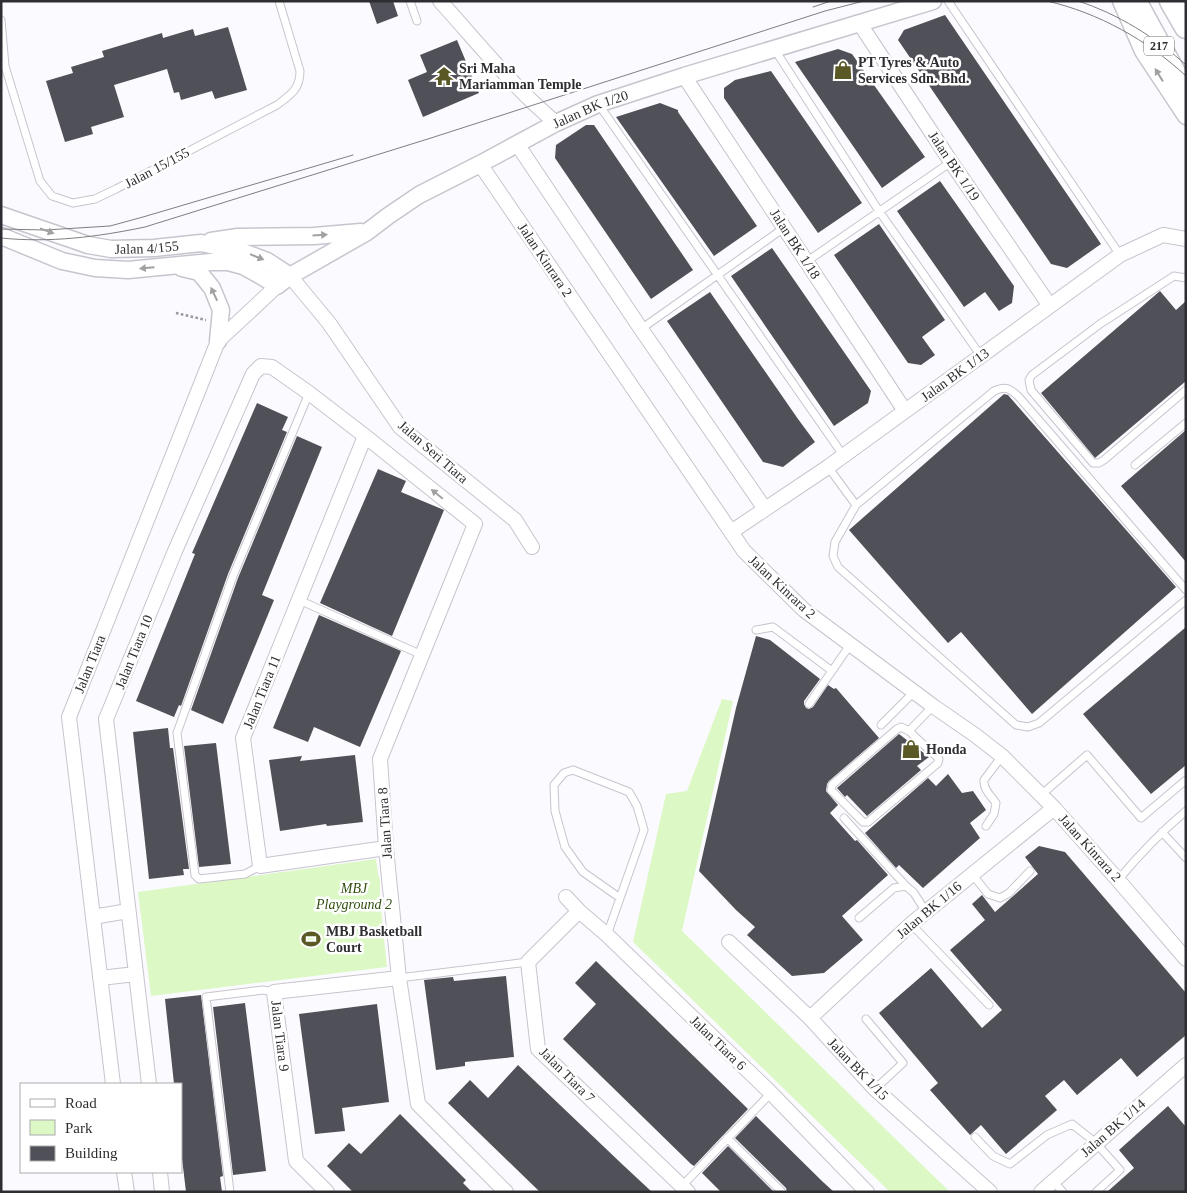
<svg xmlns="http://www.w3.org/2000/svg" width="1187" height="1193" font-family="'Times New Roman',serif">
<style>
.green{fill:#dbf8c5}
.building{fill:#505058}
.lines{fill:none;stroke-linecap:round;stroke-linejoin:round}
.service-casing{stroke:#c8c4ce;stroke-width:9}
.minor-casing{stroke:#c8c4ce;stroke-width:16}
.tertiary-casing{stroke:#c8c4ce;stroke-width:19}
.trunk-casing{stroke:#c8c4ce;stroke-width:25}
.path{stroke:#959498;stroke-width:2.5;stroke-dasharray:2.5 2.5;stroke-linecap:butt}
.service{stroke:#fff;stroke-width:7}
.minor{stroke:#fff;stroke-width:14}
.tertiary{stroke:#fff;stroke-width:16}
.trunk{stroke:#fff;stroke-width:22}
.tram{stroke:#7f7e82;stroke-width:1}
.oneway{fill:#a1a0a2}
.labels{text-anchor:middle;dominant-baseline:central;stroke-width:5;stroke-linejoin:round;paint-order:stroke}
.shield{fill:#fff;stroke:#6d6c6f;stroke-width:1}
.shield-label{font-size:12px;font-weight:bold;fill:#2e2d31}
.poi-label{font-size:14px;font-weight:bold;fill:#2e2d31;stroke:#fff;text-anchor:start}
.street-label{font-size:14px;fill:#2e2d31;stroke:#fff}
.park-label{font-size:14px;font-style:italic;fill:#314e10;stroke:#fff}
</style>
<rect width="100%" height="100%" fill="#fbfafe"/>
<path class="green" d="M 722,699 L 733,701 L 682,931 L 950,1192 L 890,1192 L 633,942 L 666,794 L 687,791 Z
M 376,859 L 378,874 L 380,880 L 380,899 L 387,967 L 151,996 L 138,892 Z"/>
<path class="building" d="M 369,1 L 393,1 L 398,16 L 377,24 Z
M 945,15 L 1101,244 L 1067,268 L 1051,264 L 898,40 L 904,30 Z
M 228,27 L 247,90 L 215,99 L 212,91 L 181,100 L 179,92 L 174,93 L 167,69 L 114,85 L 124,117 L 91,127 L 93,134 L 65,142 L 46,81 L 73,73 L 71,67 L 104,57 L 102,51 L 162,33 L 163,38 L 193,29 L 195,36 Z
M 457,40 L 479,93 L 423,117 L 408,80 L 427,72 L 420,55 Z
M 838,49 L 852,54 L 925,157 L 882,188 L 795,62 Z
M 771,71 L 862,203 L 818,233 L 724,98 L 724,88 L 735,80 Z
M 660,103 L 678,110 L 678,112 L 757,226 L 714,256 L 616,117 Z
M 586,125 L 594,125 L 693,270 L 651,299 L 555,158 L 556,145 Z
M 940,181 L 1014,286 L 1012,303 L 999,311 L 985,292 L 964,307 L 897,211 Z
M 879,224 L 945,320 L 922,337 L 935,355 L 921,365 L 908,363 L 834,255 Z
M 772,248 L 871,391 L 868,403 L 834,426 L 731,276 Z
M 1160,291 L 1176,310 L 1186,301 L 1186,381 L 1095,458 L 1041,393 Z
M 710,292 L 798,419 L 815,442 L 783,467 L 763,462 L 667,321 Z
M 1004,394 L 1008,395 L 1176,587 L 1032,714 L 961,632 L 948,643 L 849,530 Z
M 257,403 L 288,417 L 282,430 L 287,432 L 228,574 L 181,706 L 179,705 L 174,717 L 136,701 L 195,554 L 192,553 Z
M 1186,430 L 1186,562 L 1121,486 Z
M 297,436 L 322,447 L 262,595 L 274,600 L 223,724 L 191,710 L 238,578 Z
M 378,469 L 406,481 L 401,492 L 444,510 L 392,636 L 320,603 Z
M 319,615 L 401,651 L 360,747 L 314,727 L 308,742 L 273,728 Z
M 1186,627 L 1186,765 L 1151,794 L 1083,714 Z
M 756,636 L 770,640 L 820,679 L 804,701 L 804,704 L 806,708 L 809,709 L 813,707 L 828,685 L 834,689 L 836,688 L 879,738 L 829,781 L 827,784 L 826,791 L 838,805 L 830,813 L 855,841 L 857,840 L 888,875 L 842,916 L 863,940 L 824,973 L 792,976 L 747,935 L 755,927 L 736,910 L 699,871 L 736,708 Z
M 168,728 L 170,748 L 173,748 L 189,869 L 183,869 L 184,875 L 149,879 L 133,732 Z
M 899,734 L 929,757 L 917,766 L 921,770 L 867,816 L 847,795 L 845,797 L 837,788 Z
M 216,743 L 231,864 L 199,867 L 184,746 Z
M 355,755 L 363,822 L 327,826 L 326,824 L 280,831 L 269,760 L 302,756 L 300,761 Z
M 948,774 L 962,793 L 973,791 L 986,810 L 970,823 L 980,838 L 923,888 L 899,865 L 896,868 L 865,833 L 928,778 L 936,786 Z
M 1039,846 L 1065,852 L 1186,993 L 1186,1035 L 1137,1077 L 1121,1058 L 1077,1095 L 1064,1080 L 1045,1096 L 1057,1110 L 1006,1154 L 981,1125 L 970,1135 L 930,1090 L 938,1083 L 879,1013 L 931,968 L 982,1028 L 1002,1010 L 950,950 L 985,920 L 972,904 L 982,895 L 995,912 L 1038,874 L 1025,857 Z
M 596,961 L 748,1109 L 694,1166 L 691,1164 L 563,1039 L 596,1004 L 575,983 Z
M 506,976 L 514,1057 L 465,1062 L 465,1066 L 436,1070 L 424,980 L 453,977 L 454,981 Z
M 201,995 L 223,1176 L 220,1177 L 222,1192 L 186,1192 L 181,1150 L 181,1084 L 174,1084 L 165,999 Z
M 245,1003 L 266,1171 L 233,1175 L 213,1007 Z
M 377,1004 L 389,1102 L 342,1108 L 345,1131 L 315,1134 L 299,1014 Z
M 518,1065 L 623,1165 L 652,1192 L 540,1192 L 448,1103 L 470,1080 L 488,1098 Z
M 1168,1106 L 1186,1127 L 1186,1192 L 1107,1192 L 1134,1168 L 1119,1150 Z
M 400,1114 L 466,1180 L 463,1183 L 472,1192 L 353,1192 L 327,1166 L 349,1143 L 361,1154 Z
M 756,1116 L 823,1182 L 834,1192 L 787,1192 L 786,1188 L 735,1138 Z
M 728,1146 L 774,1192 L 721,1192 L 702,1173 Z"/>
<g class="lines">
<g class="service-casing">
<path id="service" d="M 410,1 L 417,21
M 948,1 L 1120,255
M 1,20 L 5,66 L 40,181 L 52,196 L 73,203 L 95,199 L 116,189 L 277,105 C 290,95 300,90 300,71 L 279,1
M 775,50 L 879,211 L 981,356
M 599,105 L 843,455
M 806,262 L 951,162
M 1186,278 L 1174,276 L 1100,324 L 1032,375 L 1029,380 L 1031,390 L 1093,463 L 1099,463 L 1104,460 L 1186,390
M 641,329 L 784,228
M 1135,465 L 1186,423
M 828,467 L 856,505 L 835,542 L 833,556 L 838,567 L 1016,725 L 1028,727 L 1039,723 L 1186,600
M 856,505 L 994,391 C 1006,386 1009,388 1018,396 L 1186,590
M 299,600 L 422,655
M 756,630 L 773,627 L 832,671
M 809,704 L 850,645
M 881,725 L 914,692
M 909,731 L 939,759 L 938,763 L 868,822 L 863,822 L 831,790 L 832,785 L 897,729 L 901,727 L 909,731 L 933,706
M 1041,795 L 1087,755 L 1141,818 L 1186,780
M 844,818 L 906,886
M 986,826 L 994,814 L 996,803 C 991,796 983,789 984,780 L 1002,756
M 1162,832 L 1186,858
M 260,866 L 245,874 L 199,879 L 195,875 L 177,733 L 233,576 L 309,393
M 972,874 L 988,894 L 1000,898 L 1009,893 L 1030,871
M 1118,880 C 1139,855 1161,832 1186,811
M 859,918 L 894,888 L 906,886 L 914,893 L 926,912
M 911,924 L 989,1005
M 607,935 L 644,830 L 637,806 L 629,792 L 573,770 L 564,773 L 554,785 L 555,811 L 565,847 L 583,872 L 620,898
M 399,978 L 528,962
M 866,1019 L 903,1063 L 875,1089
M 975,1137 L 993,1156 L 1010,1164 L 1047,1135 L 1072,1124 L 1096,1143 L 1120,1170 L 1096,1192
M 727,1138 L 782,1192
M 1053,1181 L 1063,1192
M 682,1186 L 771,1093
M 230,1192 L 206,997 L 263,990 L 274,992"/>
</g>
<g class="minor-casing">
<path id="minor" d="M 440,1 C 478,43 513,87 556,123
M 860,24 L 951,162 L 1050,306
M 684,76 L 905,411
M 517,144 L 641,329 L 765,509
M 480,164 L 744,551 L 804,610 L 933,706 L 975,735 L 1002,756 L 1054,808 L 1118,880 L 1186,959
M 290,276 L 329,323 L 400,427 L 515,520 L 532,547
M 365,436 L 243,738 L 260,866 L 386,848
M 731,532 L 828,467 L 1120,255 L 1163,235 L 1186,239
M 566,897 L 579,911 L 607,935 L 771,1093 L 867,1192
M 579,911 L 528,962 L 538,1049 L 688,1192
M 93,917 L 128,911
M 729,942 L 810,1018 L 875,1089 L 990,1192
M 100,978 L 136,974
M 810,1018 L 911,924 L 1054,808
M 113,1084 L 69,717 L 218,341 L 277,286
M 149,1084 L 106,719 L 175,551 L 253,374 L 261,366 L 272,367 L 309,393 L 365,436 L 475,524 L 380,759 L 386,848 L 399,978 L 418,1104 L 506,1192
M 124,1172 L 127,1192
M 160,1172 L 162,1192
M 327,1192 L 296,1161 L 274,992 L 399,978
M 1041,1192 L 1186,1065"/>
</g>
<g class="tertiary-casing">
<g id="tertiary">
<path d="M 1121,1 L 1143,51 L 1186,116"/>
<path id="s1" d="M 1,215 L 88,245 L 111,249 L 154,248 L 201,243 L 243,252 L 267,261 L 290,276"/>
<path id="s2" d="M 1,236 L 62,261 L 95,268 L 128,270 L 211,262 L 228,262 L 243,266 L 261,276 L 277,286 L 290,276 L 367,232 L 388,216 L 419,195 L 480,164 L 556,123 L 598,104 L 684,76 L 933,1"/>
<path d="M 211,241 L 238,237 L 314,236 L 361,232"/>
<path d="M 182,268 L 199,272 L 212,288 L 221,310 L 218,341"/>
</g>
</g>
<g class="trunk-casing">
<path id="trunk" d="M 1135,1 L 1176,76 L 1186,90
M 1171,1 L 1186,27"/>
</g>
<path class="path" d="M 176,313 L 206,320"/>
<use href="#service" class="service"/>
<use href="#minor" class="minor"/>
<use href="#tertiary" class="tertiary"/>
<use href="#trunk" class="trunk"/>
<path class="tram" d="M 1047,1 C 1099,13 1147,40 1186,76
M 1078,1 C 1118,14 1155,37 1186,65
M 813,7 L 831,1
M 1,229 L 45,230 L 110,226 L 143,217 L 353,155
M 1,238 C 50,243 97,237 145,227 L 431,138 L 825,11 L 864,1"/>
</g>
<defs><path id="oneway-solid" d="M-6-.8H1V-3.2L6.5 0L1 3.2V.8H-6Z" transform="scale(1.25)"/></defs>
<g class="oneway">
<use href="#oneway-solid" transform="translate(1159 75) rotate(-122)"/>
<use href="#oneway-solid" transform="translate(47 231) rotate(19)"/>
<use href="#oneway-solid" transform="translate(320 235) rotate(-4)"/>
<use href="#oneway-solid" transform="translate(257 257) rotate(22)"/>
<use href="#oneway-solid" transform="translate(147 268) rotate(175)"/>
<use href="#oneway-solid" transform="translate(214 294) rotate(-115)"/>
<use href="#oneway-solid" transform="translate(437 494) rotate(-141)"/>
</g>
<defs>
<g id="shop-bare" transform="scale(1.5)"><path d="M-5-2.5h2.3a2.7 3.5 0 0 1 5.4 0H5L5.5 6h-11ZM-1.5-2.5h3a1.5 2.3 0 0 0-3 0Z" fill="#5a5925" stroke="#fff" stroke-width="2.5" paint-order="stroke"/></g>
<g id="temple-bare" transform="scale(1.5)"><path d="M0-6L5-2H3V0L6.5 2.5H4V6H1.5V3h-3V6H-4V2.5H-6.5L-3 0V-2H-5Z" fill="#5a5925" stroke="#fff" stroke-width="2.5" paint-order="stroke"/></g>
<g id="stadium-bare" transform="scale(1.5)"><path d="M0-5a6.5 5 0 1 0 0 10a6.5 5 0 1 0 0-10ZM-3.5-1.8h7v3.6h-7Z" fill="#5a5925" stroke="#fff" stroke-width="2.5" paint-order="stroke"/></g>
</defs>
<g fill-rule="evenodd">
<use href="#shop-bare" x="843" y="70"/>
<use href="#temple-bare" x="444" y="76"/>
<use href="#shop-bare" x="911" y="749"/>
<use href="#stadium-bare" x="311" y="939"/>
</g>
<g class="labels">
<rect class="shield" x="1144" y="36.5" width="30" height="19" rx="4"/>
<g class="shield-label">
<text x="1159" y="46">217</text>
</g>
<g class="poi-label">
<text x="858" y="62">PT Tyres &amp; Auto<tspan x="858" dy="16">Services Sdn. Bhd.</tspan></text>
<text x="459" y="68">Sri Maha<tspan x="459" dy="16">Mariamman Temple</tspan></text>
<text x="926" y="749">Honda</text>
<text x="326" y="931">MBJ Basketball<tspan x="326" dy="16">Court</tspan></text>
</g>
<g class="street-label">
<text stroke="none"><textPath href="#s2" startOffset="649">Jalan BK 1/20</textPath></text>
<text transform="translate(954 166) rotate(56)">Jalan BK 1/19</text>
<text transform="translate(157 168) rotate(-28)">Jalan 15/155</text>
<text transform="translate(795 244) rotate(57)">Jalan BK 1/18</text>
<text stroke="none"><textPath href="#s1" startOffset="151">Jalan 4/155</textPath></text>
<text transform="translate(545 260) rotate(56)">Jalan Kinrara 2</text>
<text transform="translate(955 375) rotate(-36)">Jalan BK 1/13</text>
<text transform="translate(433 452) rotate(41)">Jalan Seri Tiara</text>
<text transform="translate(782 587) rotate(43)">Jalan Kinrara 2</text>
<text transform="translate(134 652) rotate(-68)">Jalan Tiara 10</text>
<text transform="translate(90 664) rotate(-68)">Jalan Tiara</text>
<text transform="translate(262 692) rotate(-68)">Jalan Tiara 11</text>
<text transform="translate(385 823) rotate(-94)">Jalan Tiara 8</text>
<text transform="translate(1090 848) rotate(48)">Jalan Kinrara 2</text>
<text transform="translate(929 910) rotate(-40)">Jalan BK 1/16</text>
<text transform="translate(280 1036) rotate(83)">Jalan Tiara 9</text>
<text transform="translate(718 1043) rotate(44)">Jalan Tiara 6</text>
<text transform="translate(858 1069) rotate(46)">Jalan BK 1/15</text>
<text transform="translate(567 1075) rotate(45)">Jalan Tiara 7</text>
<text transform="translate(1113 1128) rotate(-41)">Jalan BK 1/14</text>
</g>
<g class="park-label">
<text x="354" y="888">MBJ<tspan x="354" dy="16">Playground 2</tspan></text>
</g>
</g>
<rect width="1187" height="1193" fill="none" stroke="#2e2d31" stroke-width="5"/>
<rect x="20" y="1083" width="162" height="90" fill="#ffffff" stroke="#ababad"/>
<rect x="30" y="1099" width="25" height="8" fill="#ffffff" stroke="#ababad"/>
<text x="65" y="1108" font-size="15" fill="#2e2d31">Road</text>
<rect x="30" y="1120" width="25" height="15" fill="#dbf8c5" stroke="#ababad"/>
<text x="65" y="1133" font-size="15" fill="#2e2d31">Park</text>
<rect x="30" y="1146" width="25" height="15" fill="#505058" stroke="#ababad"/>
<text x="65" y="1158" font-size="15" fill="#2e2d31">Building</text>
</svg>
